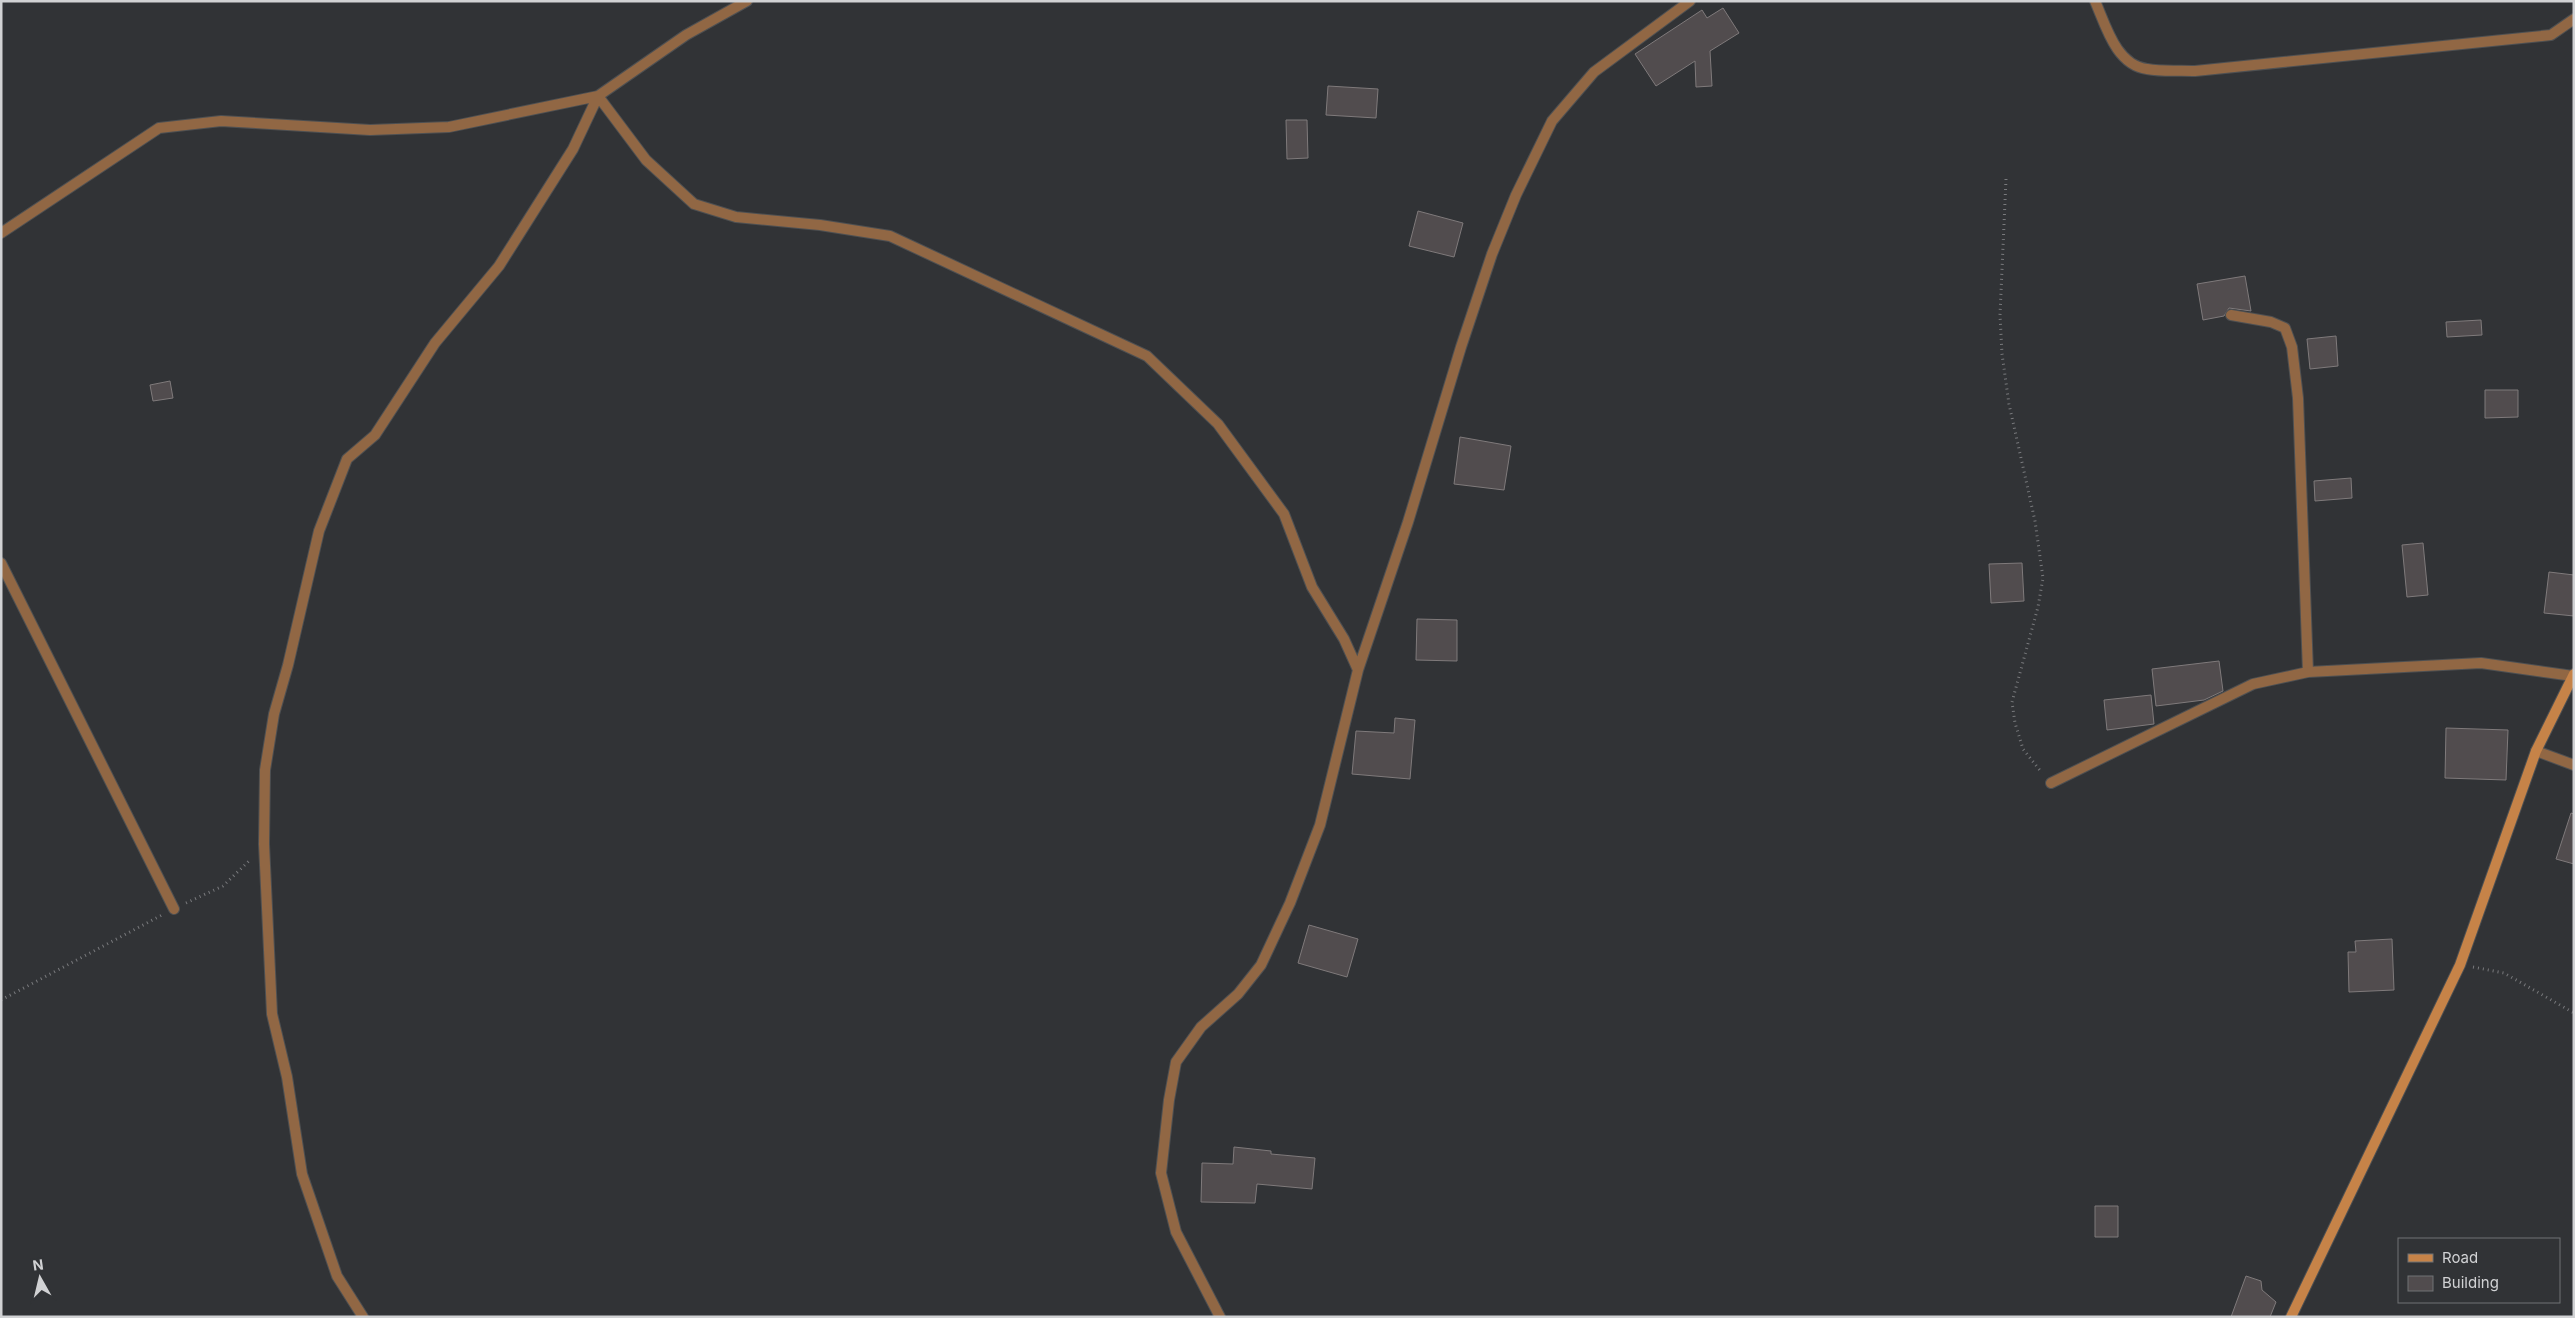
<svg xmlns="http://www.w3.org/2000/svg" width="2575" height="1318" font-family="Inter,sans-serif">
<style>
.building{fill:#514c4e;stroke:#7f7a7b}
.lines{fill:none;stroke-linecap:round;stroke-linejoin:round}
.street-casing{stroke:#4e5052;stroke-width:12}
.secondary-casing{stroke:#4e5052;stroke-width:12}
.path{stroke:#797a7d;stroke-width:3;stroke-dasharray:1 4;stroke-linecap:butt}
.street{stroke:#916744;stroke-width:10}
.secondary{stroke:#c68348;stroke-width:10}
</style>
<rect width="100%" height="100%" fill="#313336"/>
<path class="building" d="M 1723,8 L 1739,33 L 1710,51 L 1712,86 L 1696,87 L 1695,61 L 1656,86 L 1635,54 L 1702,10 L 1707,18 Z
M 1328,86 L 1378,89 L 1376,118 L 1326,115 Z
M 1286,120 L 1307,120 L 1308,158 L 1287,159 Z
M 1418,211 L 1463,223 L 1454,257 L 1409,246 Z
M 2245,276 L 2251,311 L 2229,308 L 2224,316 L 2203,320 L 2197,284 Z
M 2481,320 L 2482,335 L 2447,337 L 2446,322 Z
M 2336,336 L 2338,366 L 2310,369 L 2307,339 Z
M 170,381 L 173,398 L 153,401 L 150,385 Z
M 2485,390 L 2518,390 L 2518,417 L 2485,418 Z
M 1460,437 L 1511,446 L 1504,490 L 1454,484 Z
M 2351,478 L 2352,498 L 2315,501 L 2314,481 Z
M 2423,543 L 2428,595 L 2407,597 L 2402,545 Z
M 2022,563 L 2024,601 L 1991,603 L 1989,564 Z
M 2549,572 L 2574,575 L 2574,616 L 2544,613 Z
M 1417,619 L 1457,620 L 1457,661 L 1416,660 Z
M 2219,661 L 2223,691 L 2204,700 L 2156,706 L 2152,669 Z
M 2151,695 L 2154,724 L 2107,730 L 2104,700 Z
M 1395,718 L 1415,720 L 1410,779 L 1352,774 L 1356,731 L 1394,733 Z
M 2446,728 L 2508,730 L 2506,780 L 2445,778 Z
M 2571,813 L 2574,814 L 2574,864 L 2556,859 Z
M 1309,925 L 1358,939 L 1347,977 L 1298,963 Z
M 2392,939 L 2394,990 L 2349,992 L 2348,952 L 2356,952 L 2355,941 Z
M 1234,1147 L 1271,1151 L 1271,1154 L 1315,1158 L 1312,1189 L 1257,1184 L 1255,1203 L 1201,1202 L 1202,1163 L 1233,1164 Z
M 2095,1206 L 2118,1206 L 2118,1237 L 2095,1237 Z
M 2246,1276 L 2261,1281 L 2262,1290 L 2276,1302 L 2270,1317 L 2231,1317 Z"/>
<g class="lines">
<g class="street-casing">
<path id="street" d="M 2095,1 C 2106,26 2116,65 2147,69 C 2163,72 2179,70 2195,71 L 2551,35 L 2574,19
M 598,96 L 646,160 L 694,204 L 736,217 L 820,225 L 890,236 L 1147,356 L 1218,424 L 1284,514 L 1312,587 L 1344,639 L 1358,670
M 1,233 L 159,128 L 221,121 L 370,130 L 449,127 L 598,96 L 686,35 L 747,1
M 2231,315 L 2271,322 L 2285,328 L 2292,347 L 2298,398 L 2308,672
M 1,563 L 174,909
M 2536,751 L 2574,765
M 2051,783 L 2253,684 L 2308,672 L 2481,663 L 2573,676
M 363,1317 L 337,1276 L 302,1174 L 287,1077 L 272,1014 L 264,844 L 265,770 L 274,714 L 288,665 L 319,531 L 347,459 L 375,435 L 435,343 L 499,266 L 573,149 L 598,96
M 1220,1317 L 1176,1232 L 1161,1173 L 1169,1100 L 1176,1062 L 1201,1027 L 1238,994 L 1261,965 L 1290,903 L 1320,825 L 1358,670 L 1408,522 L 1461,347 L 1492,254 L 1516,195 L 1552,121 L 1594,72 L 1690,1"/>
</g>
<g class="secondary-casing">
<path id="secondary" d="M 2291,1317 L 2460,965 L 2536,751 L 2574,674"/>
</g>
<path class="path" d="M 2006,179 L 2000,315 L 2002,354 L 2009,404 L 2035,521 L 2043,578 L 2038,607 L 2012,702 L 2015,723 L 2023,749 L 2042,773
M 186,903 L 223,886 L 250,860
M 2473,967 L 2504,973 L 2574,1013
M 1,1000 L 162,915"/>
<use href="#street" class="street"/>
<use href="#secondary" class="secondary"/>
</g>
<rect width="2575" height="1318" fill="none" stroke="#d1d2d4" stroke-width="5"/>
<rect x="2398" y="1238" width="162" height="65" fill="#313336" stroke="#717375"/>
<rect x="2408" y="1254" width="25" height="8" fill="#c68348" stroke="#717375"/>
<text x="2442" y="1263" font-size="15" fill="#d1d2d4">Road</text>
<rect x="2408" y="1276" width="25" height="15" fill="#514c4e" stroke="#717375"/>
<text x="2442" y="1288" font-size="15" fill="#d1d2d4">Building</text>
<g transform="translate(40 1278) rotate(352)" stroke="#313336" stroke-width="4" paint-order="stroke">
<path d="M0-4L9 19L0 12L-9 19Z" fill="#d1d2d4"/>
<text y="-8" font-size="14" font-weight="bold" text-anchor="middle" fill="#d1d2d4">N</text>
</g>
</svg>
